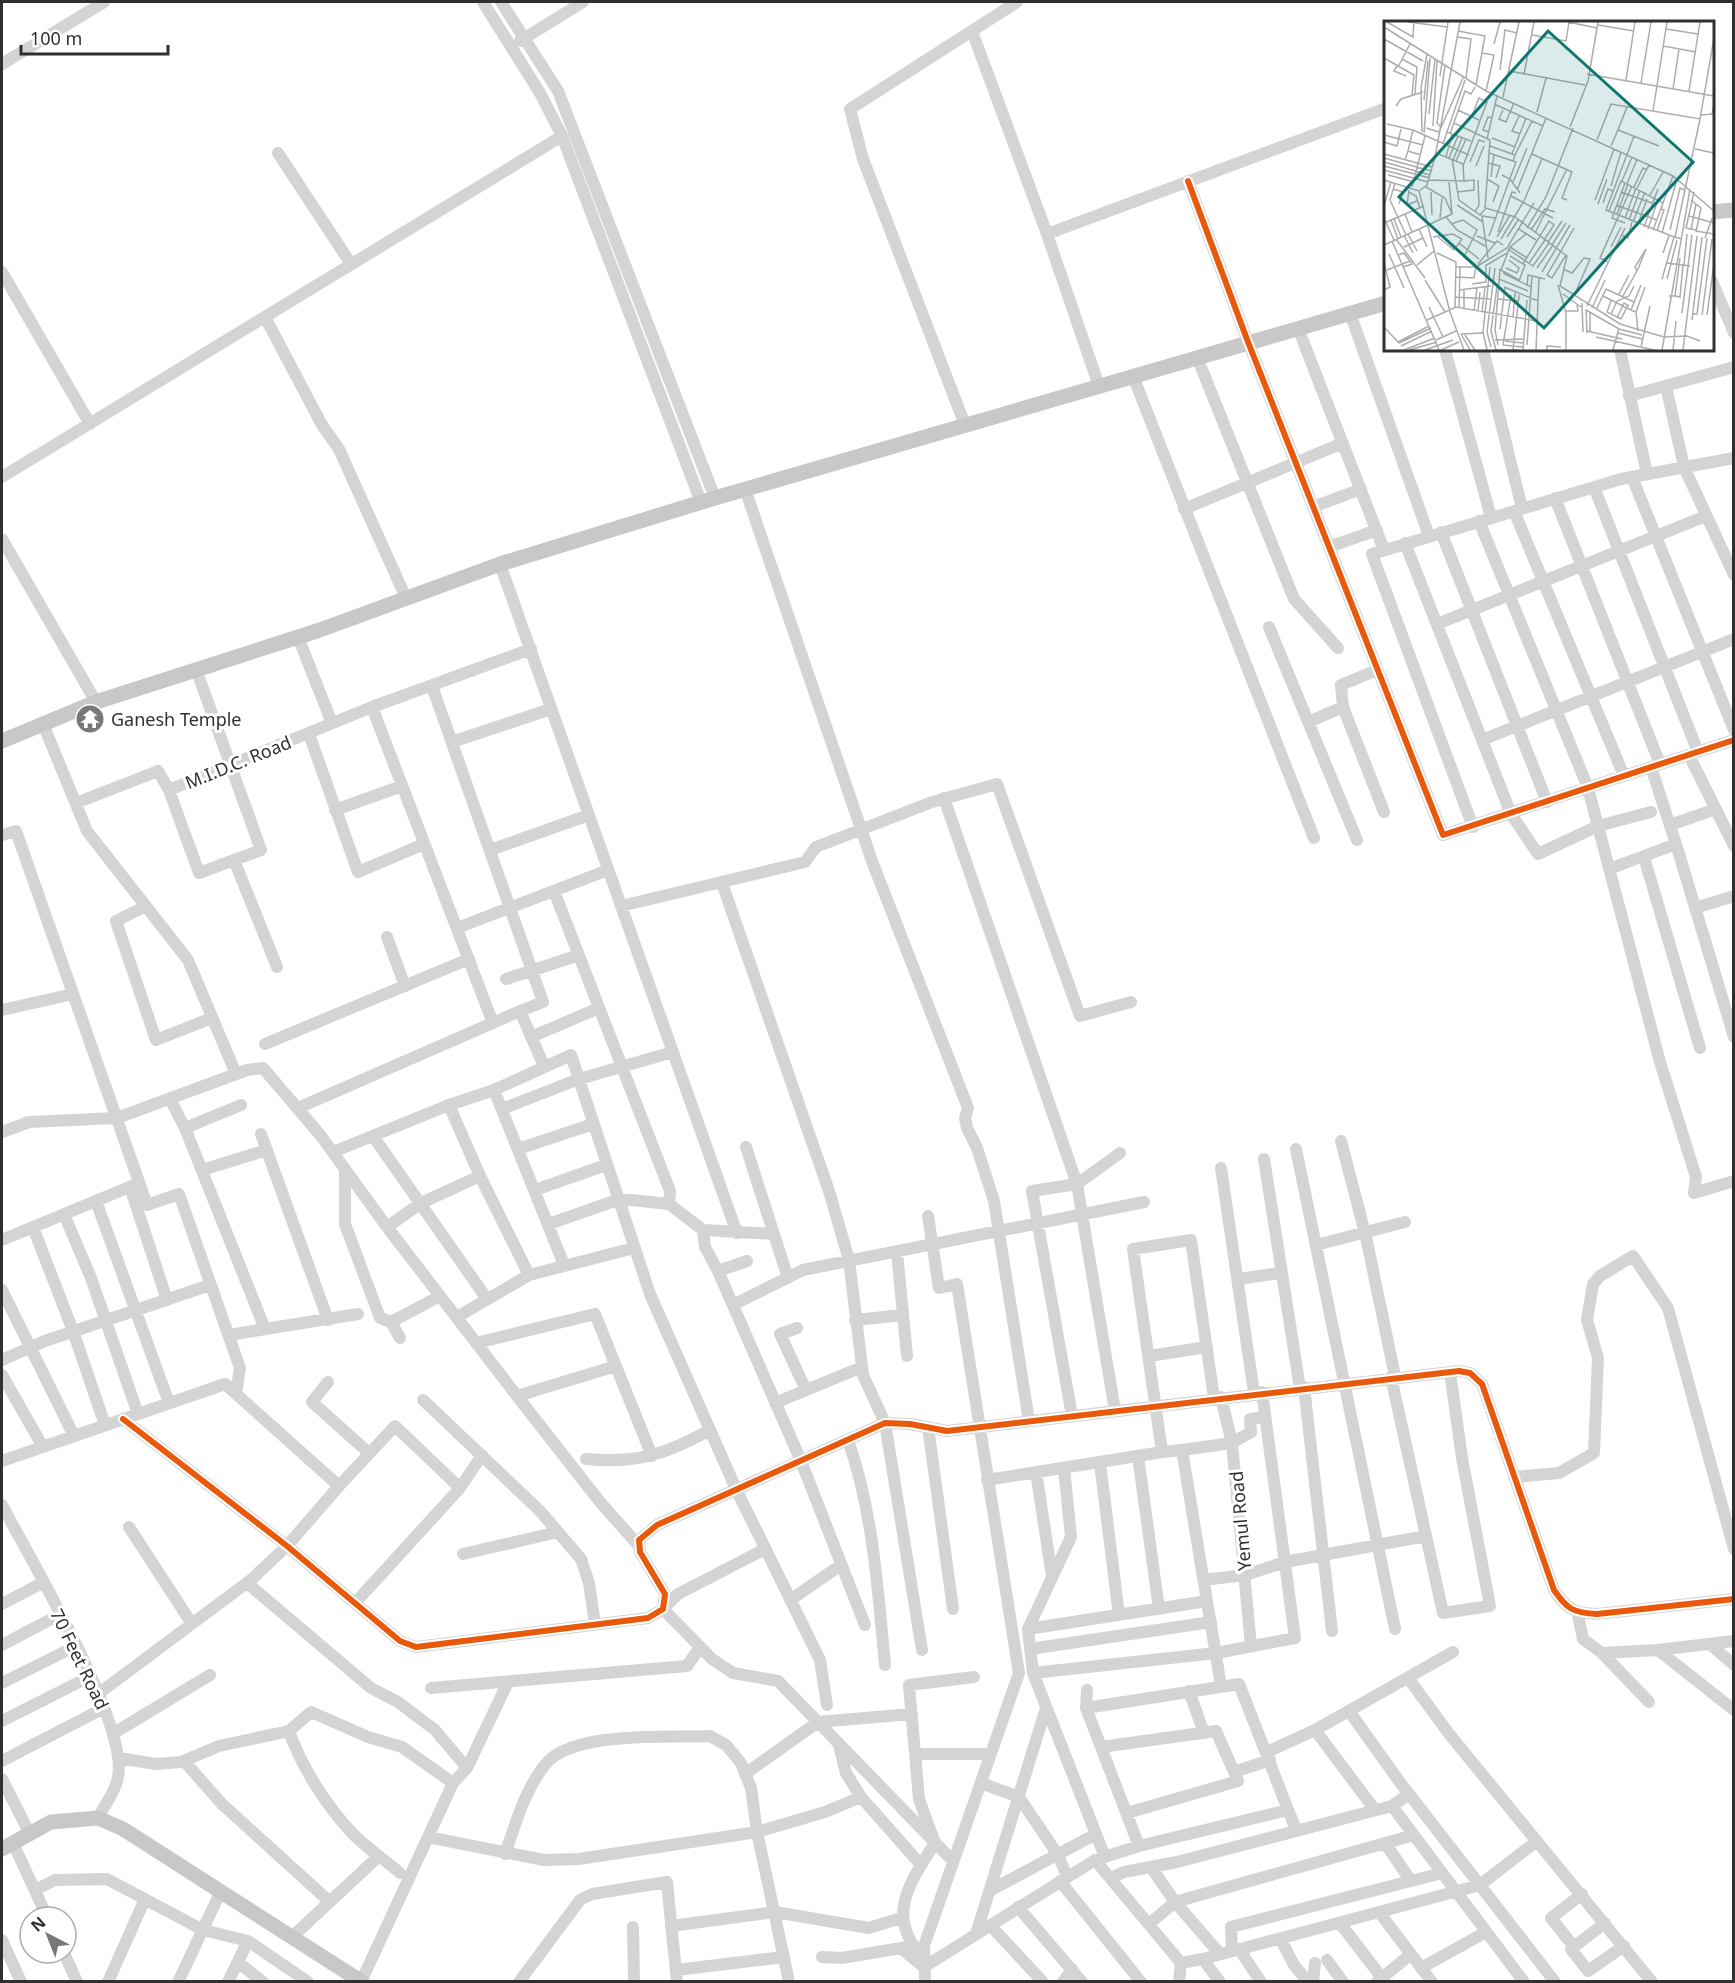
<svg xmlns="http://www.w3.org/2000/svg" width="1735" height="1983" font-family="'Noto Sans',sans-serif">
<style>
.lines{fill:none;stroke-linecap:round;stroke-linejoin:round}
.minor{stroke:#d4d4d4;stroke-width:12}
.major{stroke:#c8c8c8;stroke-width:15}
.cycleway-casing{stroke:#fff;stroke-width:10}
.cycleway{stroke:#e8590c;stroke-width:6}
.labels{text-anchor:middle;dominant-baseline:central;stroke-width:6;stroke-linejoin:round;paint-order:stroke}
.poi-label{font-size:18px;fill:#303030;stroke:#fff;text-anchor:start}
.street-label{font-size:18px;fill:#303030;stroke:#fff}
.inset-road{fill:none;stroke:#acacac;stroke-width:1.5}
.view{fill:#0f766e;fill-opacity:0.15;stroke:#0f766e;stroke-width:3}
.inset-edge{fill:none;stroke:#303030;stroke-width:3}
</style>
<rect width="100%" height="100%" fill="#fff"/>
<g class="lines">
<path class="minor" d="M 483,2 L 540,93 L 562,136 L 701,502
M 501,2 L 558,91 L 715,498
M 972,31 L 1047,234
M 520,41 L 583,2
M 2,64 L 104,2
M 278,153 L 351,264
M 1188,181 L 1248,342 L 1443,835 L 1734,740
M 2,272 L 90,424
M 1712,281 L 1734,333
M 1350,313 L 1429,536
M 265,317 L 322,425 L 339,449 L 406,598
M 1298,328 L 1384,550
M 1445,350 L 1491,517
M 1483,350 L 1522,508
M 1620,350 L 1647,474
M 1197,357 L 1294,599 L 1338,648
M 1133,376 L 1314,838
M 1099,386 L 1047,234 L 1386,108
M 1666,386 L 1684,467 L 1734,575
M 1629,396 L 1734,367
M 965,425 L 863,159 L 850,109 L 1017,2
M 2,477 L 562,136
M 1632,477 L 1734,730
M 1594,487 L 1698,752
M 745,489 L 872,861 L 968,1108 L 965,1118 L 967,1128 L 977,1148 L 994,1201 L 1029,1421
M 1555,498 L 1660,764
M 1313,507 L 1361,489
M 1184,509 L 1343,443
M 1514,511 L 1624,776
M 1479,521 L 1588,788 L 1660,1062 L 1696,1177 L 1694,1193 L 1734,1181
M 1441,532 L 1547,802
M 2,539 L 96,702
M 1405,543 L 1511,814 L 1538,854 L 1598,826 L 1651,812
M 1329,547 L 1377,530
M 500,564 L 737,1233
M 1437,624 L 1706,516
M 1269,627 L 1357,840
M 298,637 L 332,723
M 1377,670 L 1341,685 L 1343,707 L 1384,812
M 432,686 L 543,1002 L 520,1011
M 372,707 L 493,1023
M 1308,722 L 1343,707
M 43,724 L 87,831 L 188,960 L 236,1074
M 309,734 L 358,872 L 424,844
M 1482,740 L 1734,639
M 452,742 L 551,709
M 1689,755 L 1734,846
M 169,790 L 199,873 L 261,850 L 196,669
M 944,798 L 1077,1184 L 1115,1411
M 76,803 L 158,771 L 169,790 L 372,707 L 531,649
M 335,810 L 402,786
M 1670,825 L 1716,809
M 1473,827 L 1372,554 L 1621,479 L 1734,458
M 2,835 L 16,831 L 147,1205 L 179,1194 L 240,1368 L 236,1393
M 1676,844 L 1734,1037
M 490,850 L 589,815
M 1644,857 L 1700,1048
M 234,860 L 277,967
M 1609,869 L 1676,844 L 1651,767
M 722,883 L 829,1191 L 849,1260 L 863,1375 L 885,1423 L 922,1650
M 554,891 L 670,1191 L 669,1204
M 146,906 L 116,921 L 156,1040 L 212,1018
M 621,906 L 805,862 L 816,847 L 932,802 L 997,784 L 1080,1016 L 1131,1002
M 1695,908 L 1734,896
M 457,928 L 608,870
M 387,937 L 405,986
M 506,979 L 579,955
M 2,1010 L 73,994
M 531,1037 L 599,1008
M 265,1044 L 469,959
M 494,1090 L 564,1265
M 170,1099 L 185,1128
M 241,1105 L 185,1128 L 265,1329
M 449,1105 L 480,1176
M 298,1108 L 520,1011 L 544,1066
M 502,1109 L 579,1079 L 673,1052
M 2,1132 L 29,1122 L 117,1118 L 247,1070 L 263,1068 L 321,1136 L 387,1227 L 517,1396 L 600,1502 L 639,1546
M 261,1134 L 328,1320
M 373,1136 L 487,1299
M 1341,1141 L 1366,1237 L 1395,1376
M 746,1147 L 788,1278
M 518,1149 L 593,1124
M 1296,1149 L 1395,1629
M 333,1152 L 449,1105 L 494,1090 L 571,1055 L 650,1294 L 736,1489 L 820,1660 L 827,1705
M 1264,1159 L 1300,1388
M 1221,1168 L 1254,1393
M 345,1169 L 345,1224 L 380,1318 L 391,1322
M 202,1170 L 267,1150
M 130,1187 L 167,1300
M 535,1190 L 606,1165
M 96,1201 L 169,1403
M 64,1214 L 91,1278 L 138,1414
M 549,1224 L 617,1200 L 631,1200 L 669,1204 L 703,1230 L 774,1234
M 33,1227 L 73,1331 L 105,1425
M 387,1227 L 421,1203 L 480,1176 L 529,1275
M 703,1230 L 705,1247 L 718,1271
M 2,1240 L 139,1183
M 1316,1245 L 1405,1222
M 897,1252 L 907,1356
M 747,1261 L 718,1271 L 801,1461 L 865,1625
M 1238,1279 L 1280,1273
M 2,1290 L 74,1436
M 733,1305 L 803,1270 L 1144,1202
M 457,1317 L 529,1275 L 634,1248
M 855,1320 L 903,1315
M 797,1328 L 780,1334 L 806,1390
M 229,1335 L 358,1314
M 400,1338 L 391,1322 L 440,1296
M 476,1343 L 595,1314 L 652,1456
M 1149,1356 L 1207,1347
M 2,1360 L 45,1341 L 210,1285
M 2,1375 L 43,1447
M 1391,1377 L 1443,1613 L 1490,1606 L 1462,1458 L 1450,1372
M 328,1382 L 312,1402 L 369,1453
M 1304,1387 L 1332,1631
M 517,1396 L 616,1366
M 1221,1397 L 1232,1443 L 1251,1646
M 1214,1398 L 1191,1240 L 1133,1249 L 1162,1452 L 1182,1450 L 1221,1686
M 423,1400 L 540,1511 L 581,1559 L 589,1583 L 595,1624
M 775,1403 L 862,1367
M 1072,1416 L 1032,1191 L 1077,1184 L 1120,1153
M 123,1419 L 287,1546 L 400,1641 L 416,1647 L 648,1618 L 663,1609 L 665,1594 L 640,1552 L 639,1540 L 657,1525 L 885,1423 L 910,1424 L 947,1431 L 1459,1371 L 1470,1373 L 1482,1384 L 1554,1590 C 1567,1609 1573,1613 1597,1614 L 1734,1599
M 928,1427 L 953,1609
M 848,1440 C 873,1511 878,1591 885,1665
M 1182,1450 L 1232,1443 L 1251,1432 L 1250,1419 L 1265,1417
M 1138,1456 L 1159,1609
M 586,1459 C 637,1464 666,1454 710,1430
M 2,1461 L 225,1384 L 339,1486 L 287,1546 L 252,1579 L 98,1694
M 1100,1463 L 1119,1615
M 1064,1468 L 1071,1537 L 1028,1629 L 1033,1673 L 1105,1857
M 1036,1472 L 1052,1576
M 1514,1477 L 1559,1473 L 1594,1453 L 1598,1358 L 1587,1320 L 1593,1284 L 1600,1276 L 1633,1256 L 1668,1308 L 1734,1549
M 987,1480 L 1162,1452
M 339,1486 L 395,1426 L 460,1488 L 355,1603
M 460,1488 L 482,1455
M 2,1505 C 30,1559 129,1724 118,1777 C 116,1791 104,1806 98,1818
M 129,1527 L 192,1624
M 765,1549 L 678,1594 L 663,1609 L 712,1659 L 733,1673 L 778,1681 L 952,1860
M 463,1554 L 558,1532
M 1203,1580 L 1245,1575 L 1285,1562 L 1426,1536
M 247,1583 L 371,1688 L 398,1702 L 435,1730 L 467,1768 L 453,1783
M 790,1600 L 841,1565
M 2,1604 L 42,1583
M 1577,1611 L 1583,1639 L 1602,1653 L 1658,1650 L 1734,1710
M 1028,1629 L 1207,1601
M 1710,1644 L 1734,1665
M 2,1645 L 59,1615
M 1030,1649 L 1211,1622
M 1658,1650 L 1734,1641
M 1602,1653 L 1649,1702
M 1033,1673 L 1216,1653 L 1295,1638 L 1262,1392
M 1408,1678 L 1450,1735 L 1652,1982
M 2,1683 L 76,1646
M 431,1688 L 687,1666 L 700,1647
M 1087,1690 L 1086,1708 L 1139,1846
M 1189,1691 L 1204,1733
M 1086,1708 L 1239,1684 L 1296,1830
M 1349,1711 L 1399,1781 L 1555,1982
M 2,1721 L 91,1676
M 289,1731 C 301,1766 327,1807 353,1834 C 367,1848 385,1860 400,1873
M 114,1733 L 210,1675
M 839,1745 L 846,1773 L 861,1797 L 921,1865
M 1101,1747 L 1216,1731 L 1238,1781 L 1127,1813
M 1267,1752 L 1315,1730
M 915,1754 L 991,1754
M 119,1758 L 156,1764 L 181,1762 L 219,1746 L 289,1731 L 311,1712 L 368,1737 L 402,1747 L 453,1783 L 361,1982
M 2,1761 L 104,1708
M 184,1761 L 222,1804 L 330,1902
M 467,1768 L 508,1682
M 1234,1772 L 1270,1760
M 745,1774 L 818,1722 L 912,1714
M 2,1779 L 30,1834
M 981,1783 L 1019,1797 L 1058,1855 L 1067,1876
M 1392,1806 L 1524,1982
M 1375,1810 L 1315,1730 L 1453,1652
M 428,1837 L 544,1860 L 579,1859 L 757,1832 L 825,1812 L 861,1797
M 13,1843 L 47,1917
M 1385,1843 L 1411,1881
M 505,1854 C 516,1823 524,1792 544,1766 C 570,1730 668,1738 710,1736 L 726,1745 L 741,1763 L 751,1788 L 757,1832 L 789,1982
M 1095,1860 L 1181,1963 L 1203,1959 L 1220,1982
M 1151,1867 L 1175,1902 L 1220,1954
M 1111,1878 L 1124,1872 L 1177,1862 L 1392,1806 L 1409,1794
M 1060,1881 L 1141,1982
M 35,1890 L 55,1880 L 107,1879 L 203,1930 L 248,1941 L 308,1982
M 991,1890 L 1096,1834
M 1018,1907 L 1082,1982
M 1379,1912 L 1432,1982
M 1340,1923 L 1385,1982
M 1605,1923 L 1571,1949 L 1588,1971 L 1624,1946
M 1149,1924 L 1175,1902 L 1414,1835
M 990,1925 L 1043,1982
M 671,1926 L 775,1912 L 869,1928 L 901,1918
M 633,1927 L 634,1982
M 976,1934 L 1046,1708
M 293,1936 L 379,1856
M 1280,1938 L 1294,1965 L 1308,1982
M 2,1940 L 21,1982
M 1574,1947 L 1551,1918 L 1582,1894
M 902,1949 L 924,1967 L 1095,1860 L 1139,1846 L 1288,1810
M 1239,1949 L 1261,1982
M 1232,1951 L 1231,1927 L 1442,1873
M 64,1953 L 77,1982
M 822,1957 L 842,1958 L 907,1947
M 923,1958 C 885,1916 909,1884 935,1843 L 919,1799 L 909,1685 L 974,1677
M 1203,1959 L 1480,1885 L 1537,1841
M 1327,1960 L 1343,1982
M 244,1967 L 263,1982
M 1421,1968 L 1486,1932
M 676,1970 L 784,1957
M 108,1982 L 145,1899
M 178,1982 L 221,1891
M 228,1982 L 248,1941
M 519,1982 L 580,1900 L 592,1894 L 667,1882 L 677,1982
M 925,1982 L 924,1946 L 1019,1673 L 957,1284 L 939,1288 L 928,1216
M 1063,1982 L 1072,1969
M 1179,1982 L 1181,1963
M 1313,1982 L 1315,1963
M 1377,1982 L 1411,1954"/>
<path class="major" d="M 1712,212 L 1734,210
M 2,741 L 96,702 L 317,631 L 500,564 L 715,498 L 1386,303
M 2,1849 L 51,1822 L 98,1818 L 123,1829 L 362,1982"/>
<g class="cycleway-casing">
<path id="cycleway" d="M 1188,181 L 1248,342 L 1443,835 L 1734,740
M 123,1419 L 287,1546 L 400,1641 L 416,1647 L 648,1618 L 663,1609 L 665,1594 L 640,1552 L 639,1540 L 657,1525 L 885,1423 L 910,1424 L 947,1431 L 1459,1371 L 1470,1373 L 1482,1384 L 1554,1590 C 1567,1609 1573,1613 1597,1614 L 1734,1599"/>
</g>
<use href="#cycleway" class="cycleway"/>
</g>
<defs>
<g id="temple-disc" transform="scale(1.5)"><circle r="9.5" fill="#787878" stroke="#fff"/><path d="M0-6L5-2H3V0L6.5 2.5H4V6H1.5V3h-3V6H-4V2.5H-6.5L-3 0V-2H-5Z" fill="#fff"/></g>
</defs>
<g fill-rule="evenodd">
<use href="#temple-disc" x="90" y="719"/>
</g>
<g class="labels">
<g class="poi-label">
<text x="111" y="719">Ganesh Temple</text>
</g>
<g class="street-label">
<text transform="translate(238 762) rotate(-22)">M.I.D.C. Road</text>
<text transform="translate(1240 1521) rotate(-95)">Yemul Road</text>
<text transform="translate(80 1659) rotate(64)">70 Feet Road</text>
</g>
</g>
<g transform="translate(1384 21)">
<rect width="330" height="330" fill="#fff"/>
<path class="inset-road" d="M 3,1 L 29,16 L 30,1M 24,1 L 63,6M 184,1 L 213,7M 214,4 L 250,10M 0,6 L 102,70 L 289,155 L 330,190M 282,8 L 314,13M 74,10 L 101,15 L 92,64M 148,14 L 182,20 L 185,1M 73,16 L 87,18 L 82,57M 0,18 L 39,40M 110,23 L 116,1M 279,25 L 312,31M 98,32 L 110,34 L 102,70M 0,37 L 30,54 L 28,75M 18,38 L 33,46 L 31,74M 13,45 L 10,50 L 22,55M 14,46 L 26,23M 116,49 L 121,9 L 133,12M 125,50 L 201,64M 140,53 L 150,1M 203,53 L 330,75M 56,55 L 64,1M 242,59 L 251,1M 257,62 L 267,1M 289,68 L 295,28M 305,70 L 316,1M 119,76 L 135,1M 40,79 L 44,40M 110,83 L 159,105M 12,85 L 17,78 L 39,71M 74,89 L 95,99M 119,89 L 115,98 L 122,101 L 130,82M 269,90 L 283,1M 153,91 L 162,57M 45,93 L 51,38M 317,94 L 328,93 L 330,83M 135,95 L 128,110 L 136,113M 70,102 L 106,119 L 101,187M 3,103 L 29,109 L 24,130M 49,105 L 53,40M 56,105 L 53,102 L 61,44M 186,106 L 204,60 L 214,1M 42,107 L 55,111 L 79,57M 29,109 L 85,134M 234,109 L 243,86M 38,111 L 37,67 L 43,33M 63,111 L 81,59M 105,111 L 99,109 L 104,96 L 108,97M 40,112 L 46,37M 66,113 L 81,70 L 87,73 L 91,66M 0,114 L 39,124M 250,115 L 222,189 L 290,216 L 278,258M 108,117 L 131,126M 103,118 L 113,75M 213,119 L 227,83 L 316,98 L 330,17M 0,121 L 13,125 L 17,108M 59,123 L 63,111 L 87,120M 106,125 L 131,134 L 129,140M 227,125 L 234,109 L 275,125M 311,128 L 330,132M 0,133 L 48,146M 128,133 L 142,97M 148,133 L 188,151 L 178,177 L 183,179M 131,134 L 148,100M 62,136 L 68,113M 0,137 L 47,150M 65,137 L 74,115M 68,138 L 75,179 L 96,194 L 102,187 L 131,196 L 183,235 L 176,265 L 236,303 L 280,316 L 303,315 L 316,320M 21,139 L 24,130 L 37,134M 69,139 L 78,117M 72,140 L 82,118M 0,141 L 46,154M 86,141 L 95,119 L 101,121M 104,142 L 116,145 L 112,157M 0,145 L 46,157M 79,145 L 103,81 L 95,77 L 88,95M 92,145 L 100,125M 0,149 L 44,161M 4,154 L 30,161M 118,154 L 126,158 L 136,172M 107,156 L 110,133M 103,158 L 115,165 L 109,181M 0,159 L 35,170 L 66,291 L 80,329M 45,159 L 80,160 L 79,143 L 52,132M 238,160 L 248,136M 65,161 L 68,193M 129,161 L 143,127M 11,162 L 6,179 L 22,214M 241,162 L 228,197 L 241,202M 243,163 L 253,138M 227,165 L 237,131M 28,166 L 41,115M 250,166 L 259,147 L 263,149M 253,167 L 265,144M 9,168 L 19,171 L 15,183M 25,169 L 23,184 L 33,180M 133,169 L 162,97M 35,170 L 43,164 L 51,136 L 76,1M 25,171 L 32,175 L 36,187M 47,171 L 48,194M 73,171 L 90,169 L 90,159 L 80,160M 237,171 L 268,182M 310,171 L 302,207 L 312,209M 266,174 L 279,151M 127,175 L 169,197M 211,179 L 230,128M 307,179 L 317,187 L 312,211M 219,182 L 224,168 L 229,170M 214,183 L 223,158M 73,184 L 99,201M 232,184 L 273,199M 0,185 L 7,161M 225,190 L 237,160 L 279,182 L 289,155M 91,191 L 95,184 L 94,159M 21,193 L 28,211M 233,193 L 244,163M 305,195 L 330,202M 62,196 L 73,209 L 101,225M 0,197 L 10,219M 56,197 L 58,177M 241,197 L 252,167M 10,198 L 17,216M 7,199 L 14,218M 245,199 L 256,169M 249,201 L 261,171M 0,202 L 40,185M 67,203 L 79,199 L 93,209 L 80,236 L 92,246 L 123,227 L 150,182M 254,203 L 263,178M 260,206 L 274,168M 143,207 L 162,176 L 189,107M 35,208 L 43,226M 135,208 L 152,219M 264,208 L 274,179M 147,209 L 161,188 L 171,191M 269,209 L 279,182M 286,209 L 296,167 L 301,169M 307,209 L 312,183M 273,210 L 280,189 L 277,188M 312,210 L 330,213M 114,211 L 128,171 L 132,172M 151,212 L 183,148M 278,212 L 293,158M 24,213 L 33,230M 20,214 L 29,232M 237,214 L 244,217 L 248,201M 93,215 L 111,222M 105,215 L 132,141 L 105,132M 49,216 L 69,213 L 78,218 L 70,229 L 54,216M 113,216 L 126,194M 123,216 L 134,199M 321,217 L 328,197M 12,218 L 41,257M 117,218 L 140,180 L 158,138M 298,218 L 291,216 L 316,98M 8,220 L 55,329M 164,221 L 178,200M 75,222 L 95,238M 0,224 L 68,193 L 61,177 L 42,166M 168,224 L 182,202M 20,226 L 39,217M 126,226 L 143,237M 227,226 L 237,206M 124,228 L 149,245 L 165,222M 177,230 L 163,254 L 168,257 L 182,234M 177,230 L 190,207M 53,232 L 72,241 L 71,286M 279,232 L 285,215M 5,233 L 20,267M 14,234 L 20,232 L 28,243 L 19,246M 126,235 L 141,244 L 135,260M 104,237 L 98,195 L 111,197M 0,241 L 6,266 L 0,269M 224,241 L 216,237 L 248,165M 145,242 L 161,219M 283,242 L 306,245M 94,243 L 113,220 L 119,224M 139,243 L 165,200 L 170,204 L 160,219M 33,244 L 50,230M 300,244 L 303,213M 101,245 L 123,232M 122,247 L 133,252 L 135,247 L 125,239M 153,247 L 169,224M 115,248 L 135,259M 179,248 L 188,252 L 200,237 L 206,238 L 190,275M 3,249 L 26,240M 117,249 L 126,226 L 142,213M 158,251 L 186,204M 119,252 L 147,266M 72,256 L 90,257 L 92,246 L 72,246M 115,258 L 144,270M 283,258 L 293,219M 41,259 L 61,291 L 72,286 L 153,300M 88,263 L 102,261 L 102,246M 174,264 L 182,292 L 182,329M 143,265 L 144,254 L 161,258M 120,266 L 154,280M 75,269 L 107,265M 179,273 L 197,286M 235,273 L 245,254M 219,275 L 247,289 L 257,264M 239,275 L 254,248 L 262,228 L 251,246 L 253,250M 285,275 L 291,275 L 296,237M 291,275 L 296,276 L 299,244M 71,276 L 106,278M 113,278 L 135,280M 227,280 L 223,291 L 237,298 L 244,284M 198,282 L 199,311M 203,285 L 241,207M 45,286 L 59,316M 75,287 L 76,246M 208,287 L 221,259M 80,288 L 80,269M 202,288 L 203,312M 90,289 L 93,267M 202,289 L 235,308 L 258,314M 212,289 L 222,268 L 250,281M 247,289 L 252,291 L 261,266M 94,290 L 96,271M 181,290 L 194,290 L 193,284M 98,291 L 101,266M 252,291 L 254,310M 206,292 L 206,311M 298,292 L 308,214M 227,293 L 233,280 L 245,275 L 250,265M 308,293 L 313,293 L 323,217M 318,294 L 328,218M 323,294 L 330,242M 129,297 L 131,272M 233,297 L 240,282 L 245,285M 43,299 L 61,291M 308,299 L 318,216M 0,306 L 15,322M 116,308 L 121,266M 203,310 L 238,318M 234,312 L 258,318M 77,313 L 100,312M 77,313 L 86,329M 81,314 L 91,329M 212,316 L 270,329M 52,319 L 72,310M 111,319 L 140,318M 121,320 L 139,322M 14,321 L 45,305M 15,322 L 47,307M 114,324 L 111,309 L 116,248M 119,324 L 127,274M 119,324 L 139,326M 143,324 L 148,255M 17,325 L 48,310M 107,326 L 103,311 L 111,247M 257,326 L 266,285M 20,329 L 51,317M 25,329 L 53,321M 41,329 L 69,319M 57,329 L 75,321M 103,329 L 99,311 L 106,246M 112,329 L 107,310 L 113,265M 112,329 L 135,329M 129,329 L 135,274M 139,329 L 143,279M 152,329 L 155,256M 163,329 L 163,325 L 177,326M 229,329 L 235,307M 278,329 L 306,168M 289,329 L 292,300M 299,329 L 313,215"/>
<path class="view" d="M 164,10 L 309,141 L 160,307 L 15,176 Z"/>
<rect width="330" height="330" class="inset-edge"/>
</g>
<rect width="1735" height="1983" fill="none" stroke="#303030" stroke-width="6"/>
<g transform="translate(48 1935) rotate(318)"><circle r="28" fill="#ffffff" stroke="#acacac" stroke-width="1.5"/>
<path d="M0-4.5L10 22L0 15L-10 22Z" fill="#787878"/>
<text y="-9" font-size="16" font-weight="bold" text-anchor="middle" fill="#303030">N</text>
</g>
<path d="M21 45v9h147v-9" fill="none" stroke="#303030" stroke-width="3"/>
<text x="30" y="45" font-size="18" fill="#303030" stroke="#ffffff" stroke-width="4.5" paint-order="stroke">100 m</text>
</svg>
